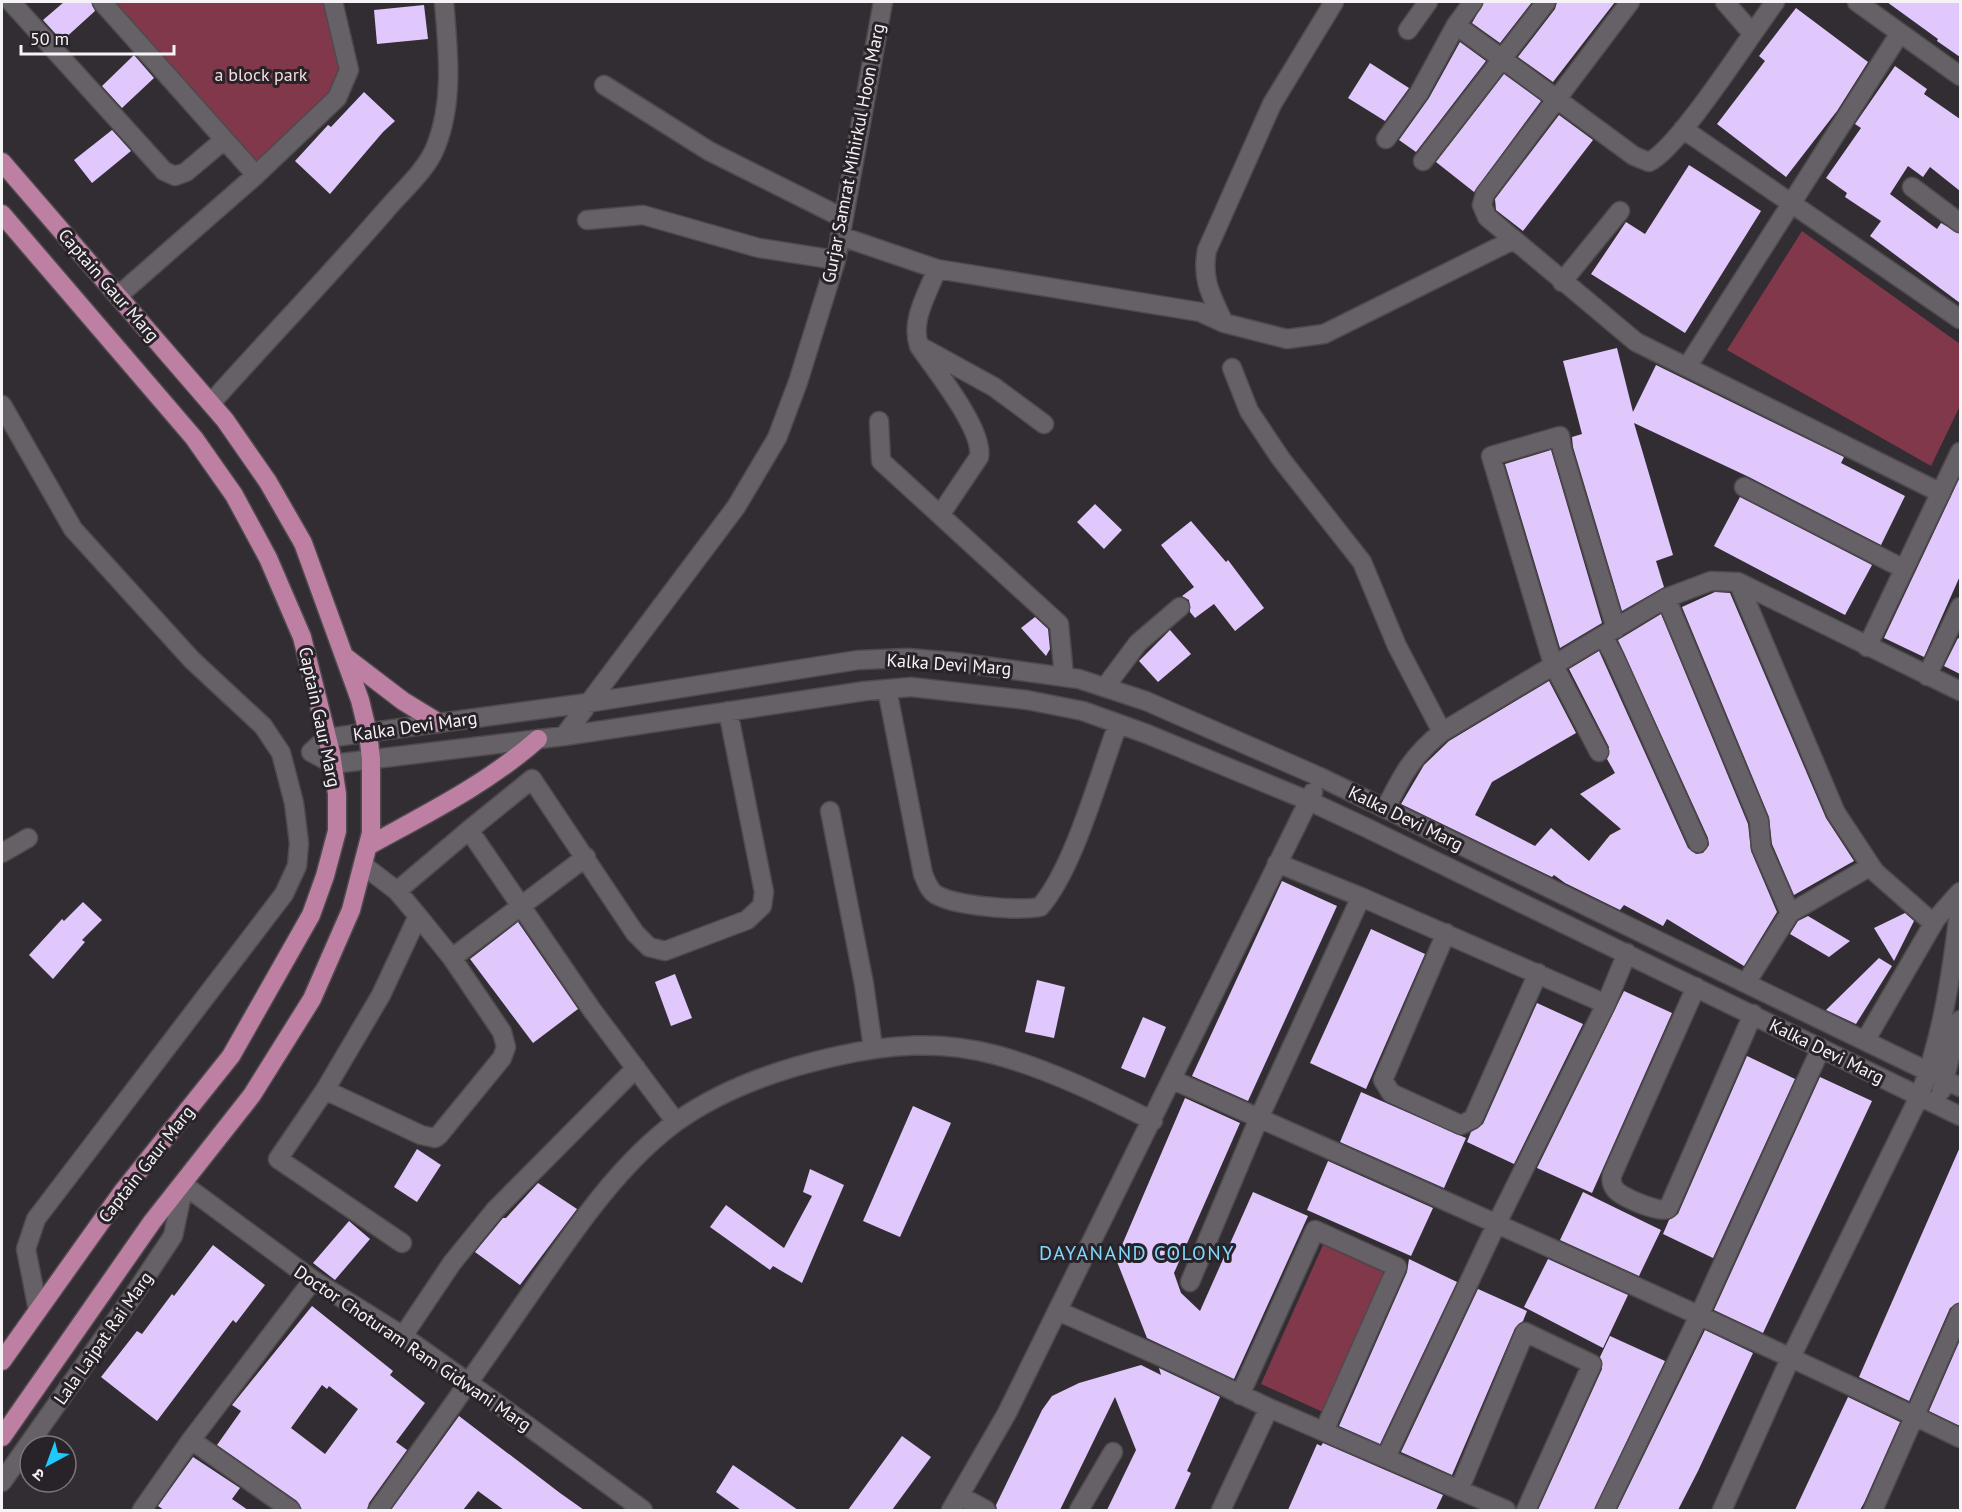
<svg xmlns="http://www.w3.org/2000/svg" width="1962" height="1512" font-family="'PT Sans','Noto Sans Devanagari',sans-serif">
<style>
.green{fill:#81384a}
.building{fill:#e0c7fc;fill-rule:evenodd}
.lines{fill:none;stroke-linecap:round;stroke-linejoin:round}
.minor-casing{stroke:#4e4a4e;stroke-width:21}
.major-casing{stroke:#4e4a4e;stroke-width:21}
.minor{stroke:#666166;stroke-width:18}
.major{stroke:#bd80a3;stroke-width:18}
.labels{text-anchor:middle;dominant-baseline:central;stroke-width:6;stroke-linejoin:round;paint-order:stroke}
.park-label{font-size:18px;fill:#f5d9dd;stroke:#282328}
.street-label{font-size:18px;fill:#f6f3f6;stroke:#282328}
.neighbourhood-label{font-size:20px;letter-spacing:1.5px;fill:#7fd9fe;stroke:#282328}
</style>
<rect width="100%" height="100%" fill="#322d32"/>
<path class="green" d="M 102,2 L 333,2 L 349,70 L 337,98 L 256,175 Z
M 1802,231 L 1960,344 L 1960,406 L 1931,466 L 1727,350 Z
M 1323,1245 L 1387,1274 L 1325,1413 L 1261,1384 Z"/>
<path class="building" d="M 64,2 L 91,2 L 95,11 L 62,41 L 43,20 Z
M 1484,2 L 1532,2 L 1500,43 L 1472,23 Z
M 1557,2 L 1615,2 L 1553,82 L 1518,57 L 1555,9 Z
M 1887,2 L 1960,2 L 1960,57 L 1937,41 L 1938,39 Z
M 424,5 L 428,39 L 377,44 L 374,10 Z
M 1796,8 L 1868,62 L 1837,111 L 1786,177 L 1717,124 L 1765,61 L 1759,56 Z
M 1460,42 L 1486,61 L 1416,152 L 1399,140 L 1429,98 Z
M 134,55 L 154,78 L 122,108 L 102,86 Z
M 1370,63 L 1409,88 L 1385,121 L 1348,98 Z
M 1895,66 L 1927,89 L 1924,94 L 1960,119 L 1960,191 L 1930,167 L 1923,177 L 1908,166 L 1890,194 L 1937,229 L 1941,223 L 1960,234 L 1960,303 L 1870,236 L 1881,221 L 1845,197 L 1847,193 L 1826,178 L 1861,128 L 1855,124 Z
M 1504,74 L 1541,101 L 1474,192 L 1436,162 Z
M 364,92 L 395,121 L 383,132 L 330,194 L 295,161 L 328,125 L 331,127 Z
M 1559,115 L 1593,140 L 1523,231 L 1496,210 L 1495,199 Z
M 112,130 L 131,151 L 92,183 L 74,160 Z
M 1689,165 L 1761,211 L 1685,333 L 1591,274 L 1626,222 L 1645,234 Z
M 1617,348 L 1633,412 L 1656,365 L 1844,457 L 1841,463 L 1905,496 L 1881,545 L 1749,477 L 1634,423 L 1673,555 L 1656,561 L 1664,587 L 1622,611 L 1573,447 L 1572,437 L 1582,434 L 1563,361 Z
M 1551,450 L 1602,623 L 1560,648 L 1505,464 Z
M 1960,477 L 1960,576 L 1924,657 L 1884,638 Z
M 1740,497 L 1872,565 L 1845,615 L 1714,546 Z
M 1095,504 L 1122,530 L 1104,549 L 1077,522 Z
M 1191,521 L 1226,562 L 1228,560 L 1264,608 L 1235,631 L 1214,604 L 1195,618 L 1190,612 L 1189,600 L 1182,596 L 1194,587 L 1161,545 Z
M 1715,592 L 1730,593 L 1826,818 L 1854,861 L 1794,895 L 1772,844 L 1769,817 L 1682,607 Z
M 1661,614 L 1748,824 L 1751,851 L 1777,912 L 1744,966 L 1667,919 L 1663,926 L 1624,905 L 1620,910 L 1565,883 L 1554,875 L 1552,877 L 1401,804 L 1424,765 L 1449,741 L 1549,681 L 1576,733 L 1492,782 L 1475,815 L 1535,846 L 1551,828 L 1589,861 L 1610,835 L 1621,829 L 1580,794 L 1615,773 L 1607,759 L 1609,747 L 1569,669 L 1599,651 L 1688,848 L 1696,854 L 1703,853 L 1709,845 L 1708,838 L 1618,640 Z
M 1035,617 L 1048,629 L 1050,649 L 1046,656 L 1021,628 Z
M 1170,630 L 1191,654 L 1158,682 L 1139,661 Z
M 1958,638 L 1960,639 L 1960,674 L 1944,666 Z
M 1282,881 L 1337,906 L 1248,1101 L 1192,1076 Z
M 83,902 L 102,920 L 82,940 L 85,942 L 53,979 L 29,955 L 62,919 L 64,921 Z
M 1905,913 L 1914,921 L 1894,961 L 1874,928 Z
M 1808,916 L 1850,941 L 1829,957 L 1790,934 L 1798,921 Z
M 518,922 L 578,1009 L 533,1043 L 470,959 Z
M 1371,929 L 1425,954 L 1366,1089 L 1310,1063 Z
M 1879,958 L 1892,966 L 1856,1024 L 1826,1010 Z
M 675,974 L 692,1018 L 671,1026 L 655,982 Z
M 1037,980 L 1065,987 L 1054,1038 L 1025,1032 Z
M 1624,991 L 1672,1013 L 1592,1193 L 1537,1168 Z
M 1537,1003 L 1583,1024 L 1514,1164 L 1467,1142 L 1471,1132 L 1483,1124 Z
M 1143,1017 L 1166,1027 L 1145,1078 L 1121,1068 Z
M 1747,1056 L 1795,1079 L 1713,1258 L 1663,1234 L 1669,1220 L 1678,1214 Z
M 1820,1077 L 1872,1101 L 1763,1333 L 1714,1310 Z
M 1361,1092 L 1466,1138 L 1444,1188 L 1340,1142 Z
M 1185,1098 L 1240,1123 L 1174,1273 L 1181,1293 L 1200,1311 L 1253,1192 L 1308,1216 L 1234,1379 L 1147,1338 L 1116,1259 Z
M 913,1106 L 951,1123 L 900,1237 L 863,1221 Z
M 1960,1147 L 1960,1302 L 1950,1308 L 1909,1401 L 1859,1377 Z
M 417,1149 L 441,1165 L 417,1202 L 394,1187 Z
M 1328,1161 L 1433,1208 L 1411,1256 L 1307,1210 Z
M 810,1169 L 844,1185 L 802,1283 L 773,1266 L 770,1270 L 710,1227 L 726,1205 L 784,1248 L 812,1196 L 803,1192 Z
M 538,1183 L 577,1209 L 520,1285 L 475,1252 L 503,1218 L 506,1218 Z
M 1583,1192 L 1661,1230 L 1639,1276 L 1560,1240 Z
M 349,1221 L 370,1239 L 335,1280 L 313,1263 Z
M 213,1245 L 265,1285 L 236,1323 L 233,1320 L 157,1421 L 101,1377 L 137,1331 L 142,1334 L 172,1294 L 174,1296 Z
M 1409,1259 L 1457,1282 L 1380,1444 L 1339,1426 L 1407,1272 Z
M 1548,1259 L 1628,1295 L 1603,1348 L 1524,1307 Z
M 1478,1289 L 1527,1311 L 1523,1321 L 1515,1328 L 1452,1475 L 1401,1452 Z
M 312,1306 L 393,1371 L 390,1375 L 425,1403 L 396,1442 L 407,1450 L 369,1503 L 367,1510 L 302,1510 L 297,1501 L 217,1445 L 241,1411 L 232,1405 ZM 322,1385 L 327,1389 L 329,1386 L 358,1409 L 325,1454 L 291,1428 Z
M 1705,1330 L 1753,1353 L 1698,1471 L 1678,1510 L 1617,1510 Z
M 1610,1336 L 1665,1361 L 1594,1510 L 1538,1510 L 1602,1369 L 1600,1357 Z
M 1960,1340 L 1960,1426 L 1929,1411 Z
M 1141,1365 L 1161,1375 L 1159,1368 L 1220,1397 L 1187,1471 L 1191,1473 L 1174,1510 L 1107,1510 L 1136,1450 L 1115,1397 L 1060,1510 L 997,1510 L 996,1505 L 1042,1410 L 1052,1396 L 1079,1383 Z
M 1848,1397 L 1900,1422 L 1864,1503 L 1860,1510 L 1795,1510 Z
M 459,1416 L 560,1493 L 584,1510 L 504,1510 L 478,1491 L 463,1510 L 391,1510 Z
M 902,1436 L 931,1457 L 892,1510 L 848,1510 Z
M 1323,1443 L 1443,1495 L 1436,1510 L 1288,1510 L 1317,1444 L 1321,1446 Z
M 193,1457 L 240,1488 L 232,1499 L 248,1510 L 164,1510 L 158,1506 Z
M 733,1465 L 798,1510 L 741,1510 L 716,1492 Z"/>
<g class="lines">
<g class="minor-casing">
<path id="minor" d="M 11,2 L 164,171 L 175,176 L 186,172 L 224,140
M 102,2 L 256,175
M 1630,2 L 1485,194 L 1482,205 L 1487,217 L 1636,342 L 1941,493
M 1725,2 L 1752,33
M 1857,2 L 1960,76
M 1456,25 L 1634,156 L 1649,162 C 1679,148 1751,34 1775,2
M 1408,30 L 1428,2
M 604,85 L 709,151 L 843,218
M 1683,129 L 1960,319
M 1386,139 L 1419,93 L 1456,25 L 1473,2
M 1423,161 L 1546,2
M 1912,187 L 1960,223
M 587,220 L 643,215 L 759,248 L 836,260
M 840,236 L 937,269 L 1200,312 L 1224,323 L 1287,339 L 1324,334 L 1513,240
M 937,269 C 928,293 910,320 919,346 C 936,371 984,430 979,457 L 940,515
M 1562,282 L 1620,211
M 119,295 L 256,175 L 337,98 L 349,70 L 333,2
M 1224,323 C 1212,297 1201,280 1207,250 L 1272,104 L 1334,2
M 923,348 L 994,387 L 1044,424
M 1687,367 L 1900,33
M 1232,368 L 1249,411 L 1281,459 L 1362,562 L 1397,646 L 1442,732
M 211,403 C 269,338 329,276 386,210 C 402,191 427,170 436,146 C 454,101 448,49 444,2
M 2,405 L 73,529 L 192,660 L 263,726 L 281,753 L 294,803 L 299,843 L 297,866 L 284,894 L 36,1219 L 26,1249 L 38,1310
M 879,421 L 881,461 L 1059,624 L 1064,676
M 1744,487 L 1904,569
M 1738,582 L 1836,813 L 1875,872 L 1933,923
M 1666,598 L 1759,821 L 1761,847 L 1790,913
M 1603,636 L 1614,656 L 1698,843
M 1867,647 L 1960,452
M 1927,676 L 1960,607
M 1105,687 L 1138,643 L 1180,607
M 887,689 L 923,874 C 926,881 929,890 935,894 C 954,906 1017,911 1040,907 C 1074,868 1099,775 1118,724
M 564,736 L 736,507 L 777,438 L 798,382 L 836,260 L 883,2
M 1599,752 L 1553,664 L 1491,456 L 1560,436 L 1562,449 L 1616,629
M 1386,808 C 1402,775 1413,755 1442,732 L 1666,598 L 1711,581 L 1738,582 L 1960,691
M 830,811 L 864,984 L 873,1048
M 2,853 L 28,838
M 1277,863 L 1361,897 L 1606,1004
M 363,865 L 397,891 L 418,916
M 397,891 L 469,830
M 1446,933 L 1383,1080 L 1391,1093 L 1461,1125 L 1473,1119 L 1538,973
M 452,958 L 418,916 L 381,995 L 325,1090 L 421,1135 L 435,1138 L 439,1135 L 502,1058 L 506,1047 L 502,1032 L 452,958 L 586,857
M 1746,983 L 1790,913 L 1871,866
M 1696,987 L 1612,1175 C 1611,1180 1611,1184 1615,1189 C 1620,1197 1659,1213 1668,1209 L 1753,1014
M 1865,1041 L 1936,919 L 1960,892
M 1173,1080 C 1437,1197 1701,1313 1960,1438
M 1960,1087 L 1320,777 L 1146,701 L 1079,679 L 956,662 L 908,658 L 858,660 L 587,703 L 327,738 L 311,752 L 333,764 L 564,736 L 865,691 L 911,687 L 1027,700 L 1083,711 L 1147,734 L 1309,801 L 1367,828 L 1960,1116
M 325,1090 L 278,1159 L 402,1243
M 1941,1091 L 1960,1020
M 676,1122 L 592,1010 L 469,830 L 532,779 L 635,933 L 649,947 L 665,951 L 747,920 L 762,906 L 764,892 L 728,711
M 1190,1282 L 1259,1118 L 1361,897
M 1058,1311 L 1175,1363 L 1269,1408 L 1506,1510
M 403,1336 L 452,1263 L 495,1210 L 636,1068
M 1240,1395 L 1315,1230 L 1397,1267 L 1324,1431
M 191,1440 L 291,1510
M 1386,1457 L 1497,1223 L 1606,1004 L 1627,953
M 2,1482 L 133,1296 L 173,1236 L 184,1185 L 313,1280 L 403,1336 L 469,1383 L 643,1510
M 1459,1490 L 1525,1332 L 1592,1364 L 1526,1510
M 960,1496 L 986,1510
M 142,1510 L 191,1440 L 313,1280
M 378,1510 C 425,1444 473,1377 519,1310 C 564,1246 613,1168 676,1122 C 721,1090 780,1069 833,1057 C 888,1044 941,1040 996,1055 C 1051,1070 1103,1096 1153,1121
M 951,1510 L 1007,1413 L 1313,792
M 1079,1510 L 1113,1452
M 1221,1510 L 1269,1408
M 1605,1510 L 1699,1316 L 1821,1048
M 1722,1510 L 1791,1357 L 1919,1097 C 1943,1036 1952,970 1960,905
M 1873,1510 L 1960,1313"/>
</g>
<g class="major-casing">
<path id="major" d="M 2,162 L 225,420 L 268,482 L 303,543 L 360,700 L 368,733 L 371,759 L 371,833 L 351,910 L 312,999 L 252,1095 L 152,1222 L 2,1437
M 2,214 L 194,438 L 234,495 L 268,558 L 302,637 L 331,753 L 337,794 L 337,831 L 325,876 L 311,915 L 231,1056 L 123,1191 L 2,1361
M 344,656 L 403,701 L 439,723
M 368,846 C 426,814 487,784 538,739"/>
</g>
<use href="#minor" class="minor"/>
<use href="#major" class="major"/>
</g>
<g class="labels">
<g class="park-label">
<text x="261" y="74">a block park</text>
</g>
<g class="street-label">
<text transform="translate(853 153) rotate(-79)">Gurjar Samrat Mihirkul Hoon Marg</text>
<text transform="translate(109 285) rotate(49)">Captain Gaur Marg</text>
<text transform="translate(949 664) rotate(4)">Kalka Devi Marg</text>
<text transform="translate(320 717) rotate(78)">Captain Gaur Marg</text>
<text transform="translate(415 726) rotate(-8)">Kalka Devi Marg</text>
<text transform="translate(1406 818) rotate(26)">Kalka Devi Marg</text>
<text transform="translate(1827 1051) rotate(26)">Kalka Devi Marg</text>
<text transform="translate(146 1164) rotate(-52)">Captain Gaur Marg</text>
<text transform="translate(103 1338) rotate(-55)">Lala Lajpat Rai Marg</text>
<text transform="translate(413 1348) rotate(34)">Doctor Choturam Ram Gidwani Marg</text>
</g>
<g class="neighbourhood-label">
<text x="1137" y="1253">DAYANAND COLONY</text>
</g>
</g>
<rect width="1962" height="1512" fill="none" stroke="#f6f3f6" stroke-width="6"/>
<g transform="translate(48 1464) rotate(221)"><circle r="28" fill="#282328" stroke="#7a767a" stroke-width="1.5"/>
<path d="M0-4.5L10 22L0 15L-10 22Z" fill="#20c9fd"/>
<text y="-9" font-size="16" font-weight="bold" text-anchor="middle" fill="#f6f3f6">उ</text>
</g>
<path d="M21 45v9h153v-9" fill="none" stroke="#f6f3f6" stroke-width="3"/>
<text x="30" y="45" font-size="18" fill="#f6f3f6" stroke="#282328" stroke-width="4.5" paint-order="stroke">50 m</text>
</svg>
